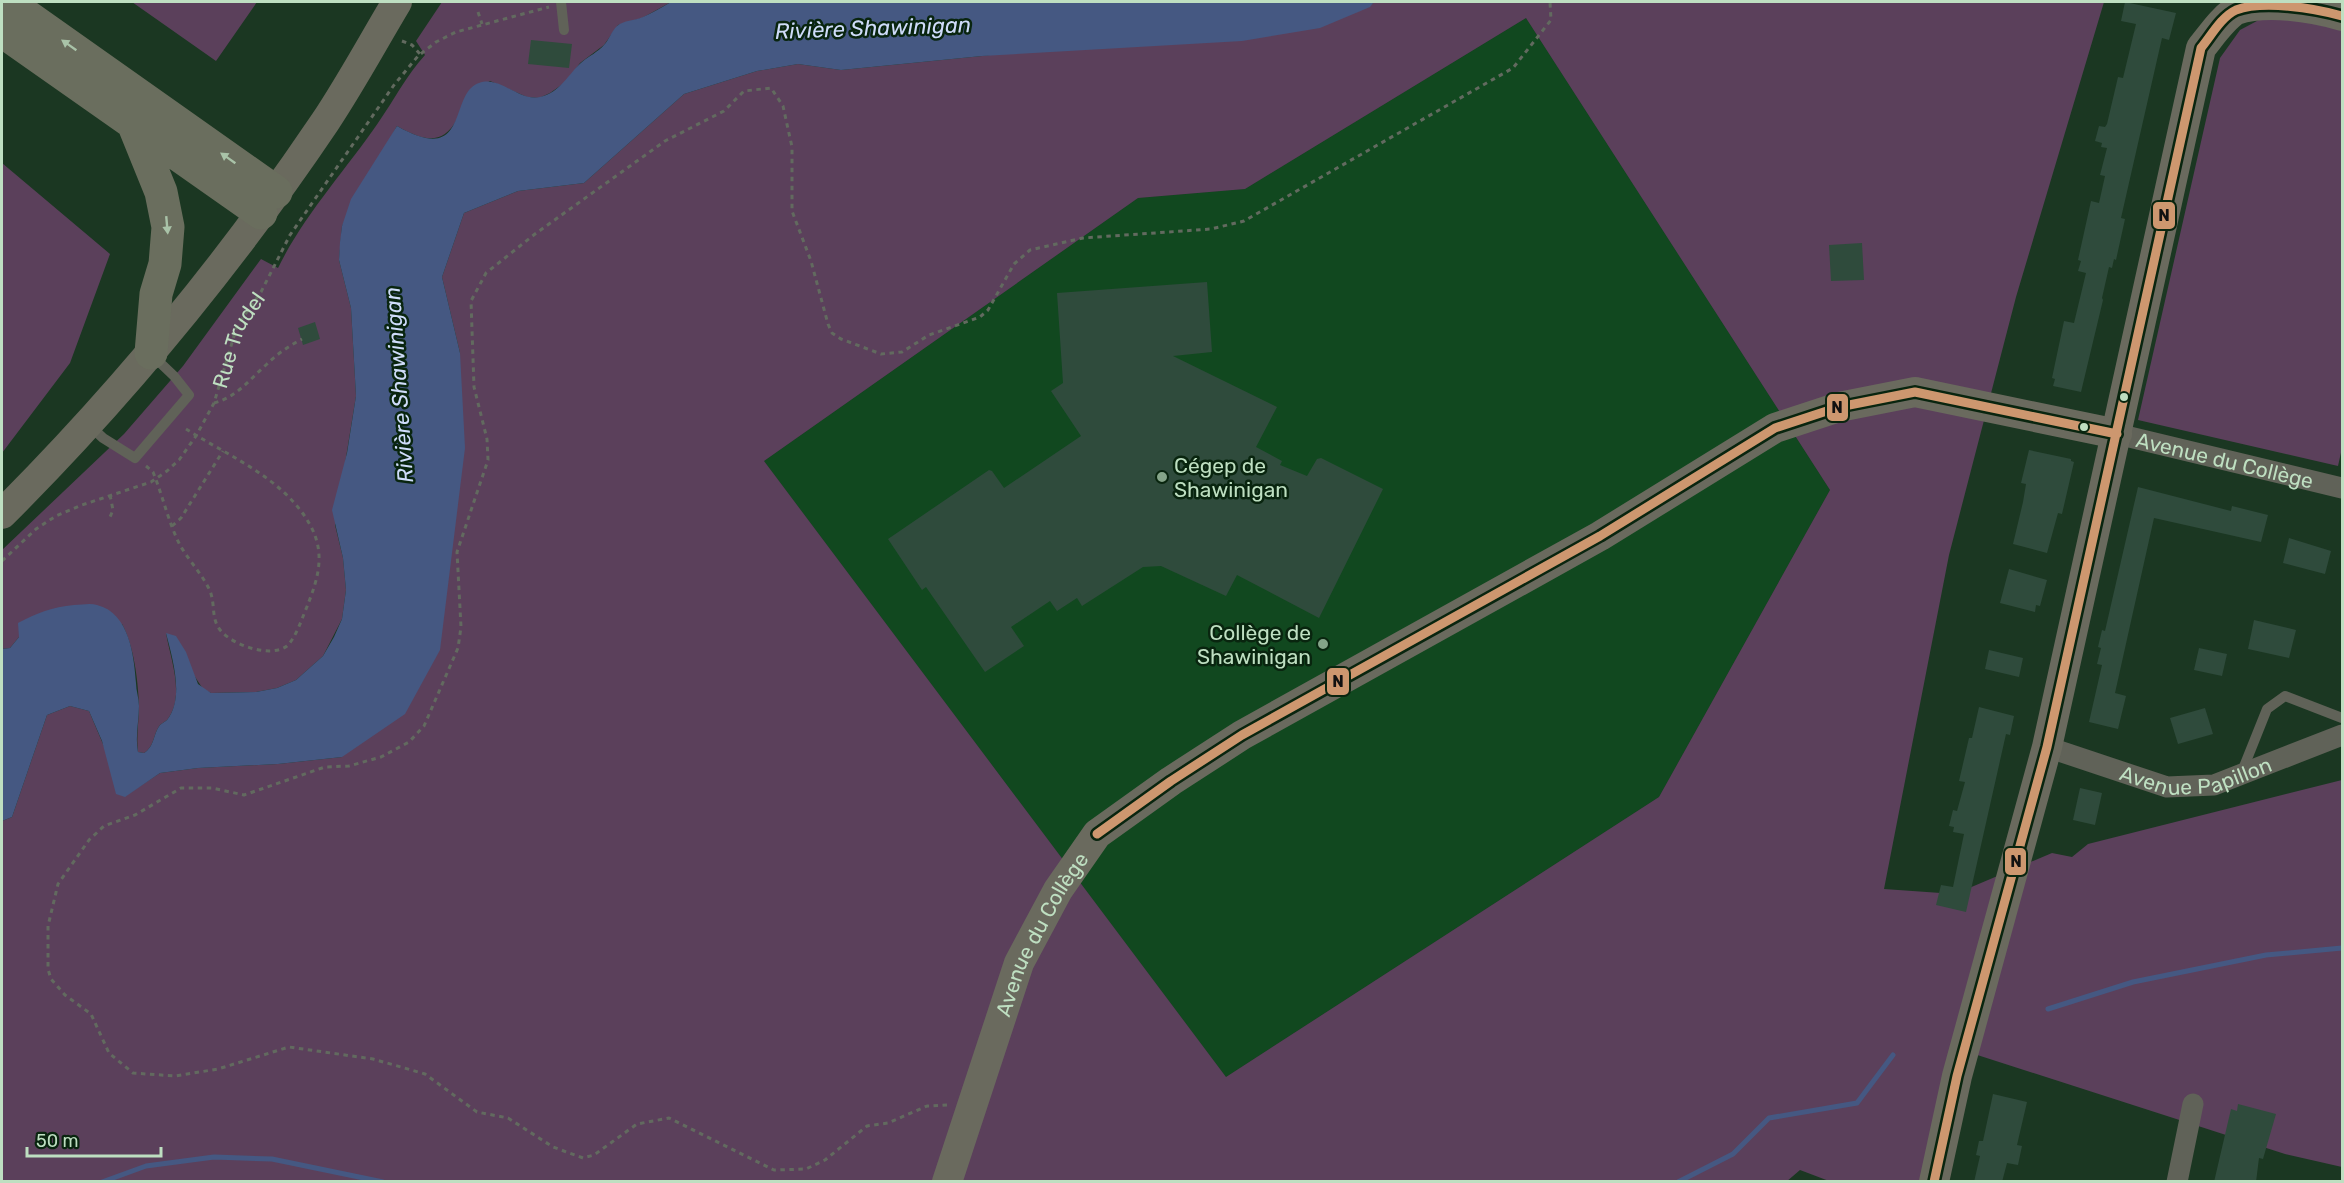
<svg xmlns="http://www.w3.org/2000/svg" width="2344" height="1183" font-family="Rubik,sans-serif">
<style>
.built{fill:#11481f}
.green{fill:#5b405b;fill-rule:evenodd}
.water{fill:#455882}
.lines{fill:none;stroke-linecap:round;stroke-linejoin:round}
.stream{stroke:#455882;stroke-width:5}
.building{fill:#2f4b3c}
.path{stroke:#626a5f;stroke-width:3;stroke-dasharray:4.5 4.5;stroke-linecap:butt}
.lane{stroke:#606258;stroke-width:10}
.street{stroke:#606258;stroke-width:21}
.secondary{stroke:#6a6a5e;stroke-width:30}
.highway{stroke:#6a6e5e;stroke-width:33}
.bus-1-casing{stroke:#09250f;stroke-width:14}
.bus-1{stroke:#cd976f;stroke-width:9}
.oneway{fill:#a9c3a8}
.bus-dot{fill:#bedfc1;stroke:#09250f;stroke-width:2}
.poi-dot{fill:#85a489;stroke:#09250f;stroke-width:2}
.labels{text-anchor:middle;dominant-baseline:central;stroke-width:5;stroke-linejoin:round;paint-order:stroke}
.street-label{font-size:21px;fill:#bedfc1;stroke:#09250f}
.poi-label{font-size:21px;fill:#bedfc1;stroke:#09250f;text-anchor:start}
.water-label{font-size:22px;font-style:italic;fill:#cfdcfa;stroke:#09250f}
.line-badge{stroke:#09250f;stroke-width:2}
.pale-badge-label{font-size:16px;text-anchor:middle;font-weight:bold;fill:#111}
</style>
<rect width="100%" height="100%" fill="#1b3722"/>
<path class="built" d="M 1526,18 L 1830,490 L 1659,797 L 1226,1077 L 764,461 L 1138,198 L 1245,189 Z"/>
<path class="green" d="M 132,2 L 257,2 L 216,61 Z
M 442,2 L 671,2 L 642,18 L 618,25 L 604,45 L 580,63 L 567,81 L 550,93 L 539,98 L 527,97 L 490,81 C 483,86 470,90 466,97 C 462,103 461,112 457,119 C 442,148 420,139 397,126 L 342,226 L 339,260 L 351,308 L 356,396 L 335,525 L 343,558 L 346,590 L 342,619 L 323,656 L 296,680 L 277,688 L 256,692 L 211,693 L 203,689 L 166,633 C 170,658 186,697 167,720 C 165,722 162,723 160,725 C 153,734 155,746 144,753 L 138,752 C 136,736 139,721 139,705 C 138,680 134,646 122,624 L 19,637 L 10,648 L 2,649 L 2,550 L 124,434 L 183,366 L 261,259 L 278,268 C 304,215 345,171 378,123 C 394,100 406,76 425,55 L 416,41 Z
M 1374,2 L 2104,2 L 2016,297 L 1949,555 L 1884,889 L 1955,894 L 2052,853 L 2072,857 L 2088,844 L 2342,780 L 2342,1167 L 2285,1154 L 1968,1052 L 1939,1181 L 1829,1181 L 1800,1170 L 1786,1182 L 2,1181 L 2,821 L 12,817 L 47,715 L 70,706 L 89,711 L 125,796 L 160,773 L 198,768 L 278,764 L 342,757 L 460,353 L 442,277 L 464,213 L 518,191 L 584,183 L 684,94 L 757,71 L 798,64 L 841,70 L 982,56 L 1369,7 ZM 1526,18 L 1830,490 L 1659,797 L 1226,1077 L 764,461 L 1138,198 L 1245,189 Z
M 2270,14 L 2342,30 L 2342,448 L 2338,466 L 2138,420 L 2220,58 L 2240,30 Z
M 2,163 L 110,254 L 70,363 L 2,453 Z"/>
<path class="water" d="M 671,2 L 1374,2 L 1370,7 L 1320,28 L 1242,41 L 982,56 L 841,70 L 798,64 L 757,71 L 684,94 L 584,183 L 518,191 L 464,213 L 442,277 L 460,353 L 465,448 L 440,650 L 405,714 L 342,757 L 278,764 L 198,768 L 160,773 L 125,797 L 116,794 L 102,741 L 89,711 L 70,706 L 47,715 L 12,817 L 2,821 L 2,649 L 10,648 L 19,637 L 18,623 C 37,613 52,607 74,605 C 82,605 90,603 97,605 C 130,613 134,657 136,683 C 136,691 139,698 139,706 C 139,721 135,737 138,752 L 144,753 C 155,746 153,734 160,725 C 162,723 165,722 167,720 C 185,698 172,657 166,633 L 176,636 L 186,652 L 198,684 L 211,693 L 256,692 L 277,688 L 296,680 L 323,656 L 334,637 L 342,619 L 346,590 L 343,558 L 332,510 L 347,453 L 356,396 L 351,308 L 339,260 L 340,242 L 342,226 L 351,199 L 397,126 C 471,168 448,93 479,83 C 500,75 519,102 540,97 C 560,93 568,74 582,62 C 589,56 598,52 604,45 C 609,40 611,32 617,26 C 624,20 634,21 643,17 C 652,13 662,7 671,2 Z"/>
<g class="lines">
<path class="stream" d="M 2048,1009 L 2133,982 L 2266,955 L 2342,948
M 102,1182 L 146,1166 L 214,1157 L 272,1159 L 383,1182
M 1678,1182 L 1733,1154 L 1769,1118 L 1857,1103 L 1893,1055"/>
</g>
<path class="building" d="M 2125,2 L 2176,13 L 2169,40 L 2162,38 L 2121,218 L 2125,219 L 2116,260 L 2114,259 L 2112,268 L 2109,267 L 2102,298 L 2103,300 L 2081,392 L 2053,386 L 2055,379 L 2052,378 L 2064,321 L 2074,323 L 2086,273 L 2078,271 L 2081,261 L 2078,260 L 2091,201 L 2099,203 L 2105,176 L 2100,175 L 2107,148 L 2101,147 L 2102,143 L 2095,141 L 2099,126 L 2105,127 L 2107,124 L 2118,77 L 2123,78 L 2136,24 L 2121,21 Z
M 531,40 L 572,44 L 569,68 L 528,64 Z
M 1862,243 L 1864,280 L 1831,281 L 1829,245 Z
M 1207,282 L 1212,352 L 1173,356 L 1277,407 L 1256,447 L 1282,461 L 1280,465 L 1307,476 L 1317,459 L 1321,458 L 1383,489 L 1319,618 L 1237,575 L 1226,596 L 1161,566 L 1143,567 L 1082,606 L 1077,598 L 1057,611 L 1050,601 L 1011,627 L 1024,646 L 985,672 L 926,587 L 922,590 L 888,539 L 989,470 L 992,471 L 1004,488 L 1081,436 L 1051,391 L 1063,383 L 1057,293 Z
M 315,322 L 320,339 L 303,345 L 298,328 Z
M 2029,450 L 2071,459 L 2071,461 L 2074,462 L 2062,514 L 2058,513 L 2047,553 L 2013,544 L 2023,502 L 2026,484 L 2021,483 Z
M 2138,487 L 2231,511 L 2232,506 L 2268,515 L 2261,542 L 2154,518 L 2115,693 L 2126,696 L 2118,729 L 2089,722 L 2102,665 L 2097,664 L 2101,648 L 2098,647 L 2102,630 L 2105,631 Z
M 2289,538 L 2331,551 L 2325,574 L 2283,563 Z
M 2009,569 L 2047,580 L 2040,606 L 2036,605 L 2035,612 L 2000,603 Z
M 2254,620 L 2296,630 L 2289,658 L 2248,649 Z
M 2199,648 L 2227,654 L 2222,676 L 2194,670 Z
M 1989,650 L 2023,658 L 2019,677 L 1985,669 Z
M 1979,707 L 2014,716 L 2010,735 L 2006,734 L 1966,912 L 1936,905 L 1941,885 L 1953,887 L 1964,834 L 1953,832 L 1954,827 L 1949,826 L 1953,810 L 1957,811 L 1965,782 L 1959,781 L 1969,738 L 1972,738 Z
M 2205,708 L 2213,734 L 2178,744 L 2170,718 Z
M 2080,788 L 2102,793 L 2095,825 L 2073,820 Z
M 1993,1094 L 2027,1102 L 2017,1145 L 2022,1146 L 2018,1165 L 2007,1163 L 2002,1182 L 1974,1182 L 1980,1156 L 1976,1155 L 1979,1141 L 1983,1141 Z
M 2238,1104 L 2276,1114 L 2263,1159 L 2259,1158 L 2256,1182 L 2214,1182 L 2231,1109 L 2237,1111 Z"/>
<g class="lines">
<g class="path">
<path d="M 478,12 L 482,24"/>
<path d="M 402,41 L 412,45 L 420,54"/>
<path d="M 214,403 C 237,397 250,379 267,364 C 277,354 289,346 302,339"/>
<path d="M 146,466 L 153,472 C 163,496 168,522 180,545 C 189,561 203,575 210,591 C 216,606 210,621 223,633 C 236,646 271,658 287,646 C 295,638 300,624 304,614 C 320,575 329,548 301,511 C 272,473 225,454 186,429"/>
<path d="M 110,495 L 113,510 L 110,517"/>
<path d="M 172,526 L 181,518 L 223,451"/>
<path id="s1" d="M 2,561 L 36,529 L 56,516 L 82,505 L 151,482 L 167,471 L 179,460 L 196,436 L 214,403 L 237,326 L 261,292 L 290,235 L 394,85 L 418,56 L 436,42 L 456,32 L 549,7"/>
<path d="M 947,1105 L 927,1106 L 888,1123 L 867,1126 L 825,1160 L 806,1169 L 774,1170 L 669,1118 L 637,1124 L 594,1155 L 583,1158 L 553,1147 L 508,1118 L 477,1112 L 425,1074 L 373,1059 L 289,1047 L 218,1069 L 175,1076 L 133,1073 L 109,1053 L 91,1014 L 65,995 L 51,979 L 48,969 L 48,926 L 58,884 L 89,840 L 104,826 L 135,815 L 181,788 L 212,788 L 244,795 L 325,767 L 349,766 L 381,757 L 409,742 L 424,726 L 458,648 L 461,627 L 457,552 L 488,460 L 487,439 L 474,387 L 471,301 L 486,273 L 535,234 L 665,141 L 724,111 L 744,91 L 771,88 L 783,106 L 792,147 L 792,211 L 811,261 L 828,324 L 832,333 L 841,339 L 881,354 L 902,352 L 929,335 L 980,317 L 988,310 L 1014,264 L 1030,250 L 1083,238 L 1211,229 L 1244,221 L 1513,68 L 1551,20 L 1550,2"/>
</g>
<path class="lane" d="M 561,2 L 564,30
M 88,424 L 103,438 L 135,458 L 189,395 L 174,376 L 153,356
M 2241,774 L 2267,709 L 2285,696 L 2342,718"/>
<g class="street">
<path id="s2" d="M 2117,434 L 2342,488"/>
<path id="s3" d="M 2047,747 L 2167,787 L 2214,785 L 2342,735"/>
<path d="M 2177,1182 L 2193,1104"/>
</g>
<g class="secondary">
<path d="M 2,514 C 122,394 230,263 325,122 C 351,83 373,42 397,2"/>
<path id="s4" d="M 947,1182 L 1019,963 L 1058,890 L 1097,834 L 1171,781 L 1242,735 L 1600,536 L 1775,428 L 1839,407 L 1915,392 L 2117,434"/>
<path d="M 1934,1182 L 1957,1076 L 2047,747 L 2201,48 C 2211,36 2222,19 2236,10 C 2266,0 2312,7 2342,16"/>
</g>
<path class="highway" d="M 7,2 L 276,192
M 2,31 L 261,213
M 133,123 L 161,192 L 168,227 L 165,264 L 156,294 L 151,353"/>
<g class="bus-1-casing">
<path id="bus-1" d="M 1097,834 L 1171,781 L 1242,735 L 1600,536 L 1775,428 L 1839,407 L 1915,392 L 2117,434
M 1934,1182 L 1957,1076 L 2047,747 L 2201,48 C 2211,36 2221,17 2236,10 C 2263,0 2314,8 2342,16"/>
</g>
<use href="#bus-1" class="bus-1"/>
</g>
<defs><path id="oneway-solid" d="M-6-.8H1V-3.2L6.5 0L1 3.2V.8H-6Z" transform="scale(1.5)"/></defs>
<g class="oneway">
<use href="#oneway-solid" transform="translate(69 45) rotate(-145)"/>
<use href="#oneway-solid" transform="translate(228 158) rotate(-145)"/>
<use href="#oneway-solid" transform="translate(167 225) rotate(85)"/>
</g>
<g class="bus-dot">
<circle cx="2124" cy="397" r="5"/>
<circle cx="2084" cy="427" r="5"/>
</g>
<g class="poi-dot">
<circle cx="1162" cy="477" r="6"/>
<circle cx="1323" cy="644" r="6"/>
</g>
<g class="labels">
<g class="street-label">
<text stroke="none"><textPath href="#s1" startOffset="342">Rue Trudel</textPath></text>
<text stroke="none"><textPath href="#s2" startOffset="111">Avenue du Collège</textPath></text>
<text stroke="none"><textPath href="#s3" startOffset="156">Avenue Papillon</textPath></text>
<text stroke="none"><textPath href="#s4" startOffset="266">Avenue du Collège</textPath></text>
</g>
<g class="poi-label">
<text x="1174" y="465">Cégep de<tspan x="1174" dy="24">Shawinigan</tspan></text>
<text x="1311" y="632" text-anchor="end">Collège de<tspan x="1311" dy="24">Shawinigan</tspan></text>
</g>
<g class="water-label">
<text transform="translate(873 28) rotate(-2)">Rivière Shawinigan</text>
<text transform="translate(399 385) rotate(-94)">Rivière Shawinigan</text>
</g>
</g>
<g class="line-badge">
<rect x="2152" y="201" width="24" height="29" rx="6" fill="#cd976f"/>
<rect x="1826" y="393" width="23" height="29" rx="6" fill="#cd976f"/>
<rect x="1326" y="667" width="24" height="29" rx="6" fill="#cd976f"/>
<rect x="2004" y="847" width="23" height="29" rx="6" fill="#cd976f"/>
</g>
<g class="pale-badge-label">
<text x="2164" y="221">N</text>
<text x="1837" y="413">N</text>
<text x="1338" y="687">N</text>
<text x="2016" y="867">N</text>
</g>
<rect width="2344" height="1183" fill="none" stroke="#bedfc1" stroke-width="6"/>
<path d="M27 1147v9h134v-9" fill="none" stroke="#bedfc1" stroke-width="3"/>
<text x="36" y="1147" font-size="18" fill="#bedfc1" stroke="#09250f" stroke-width="4.5" paint-order="stroke">50 m</text>
</svg>
